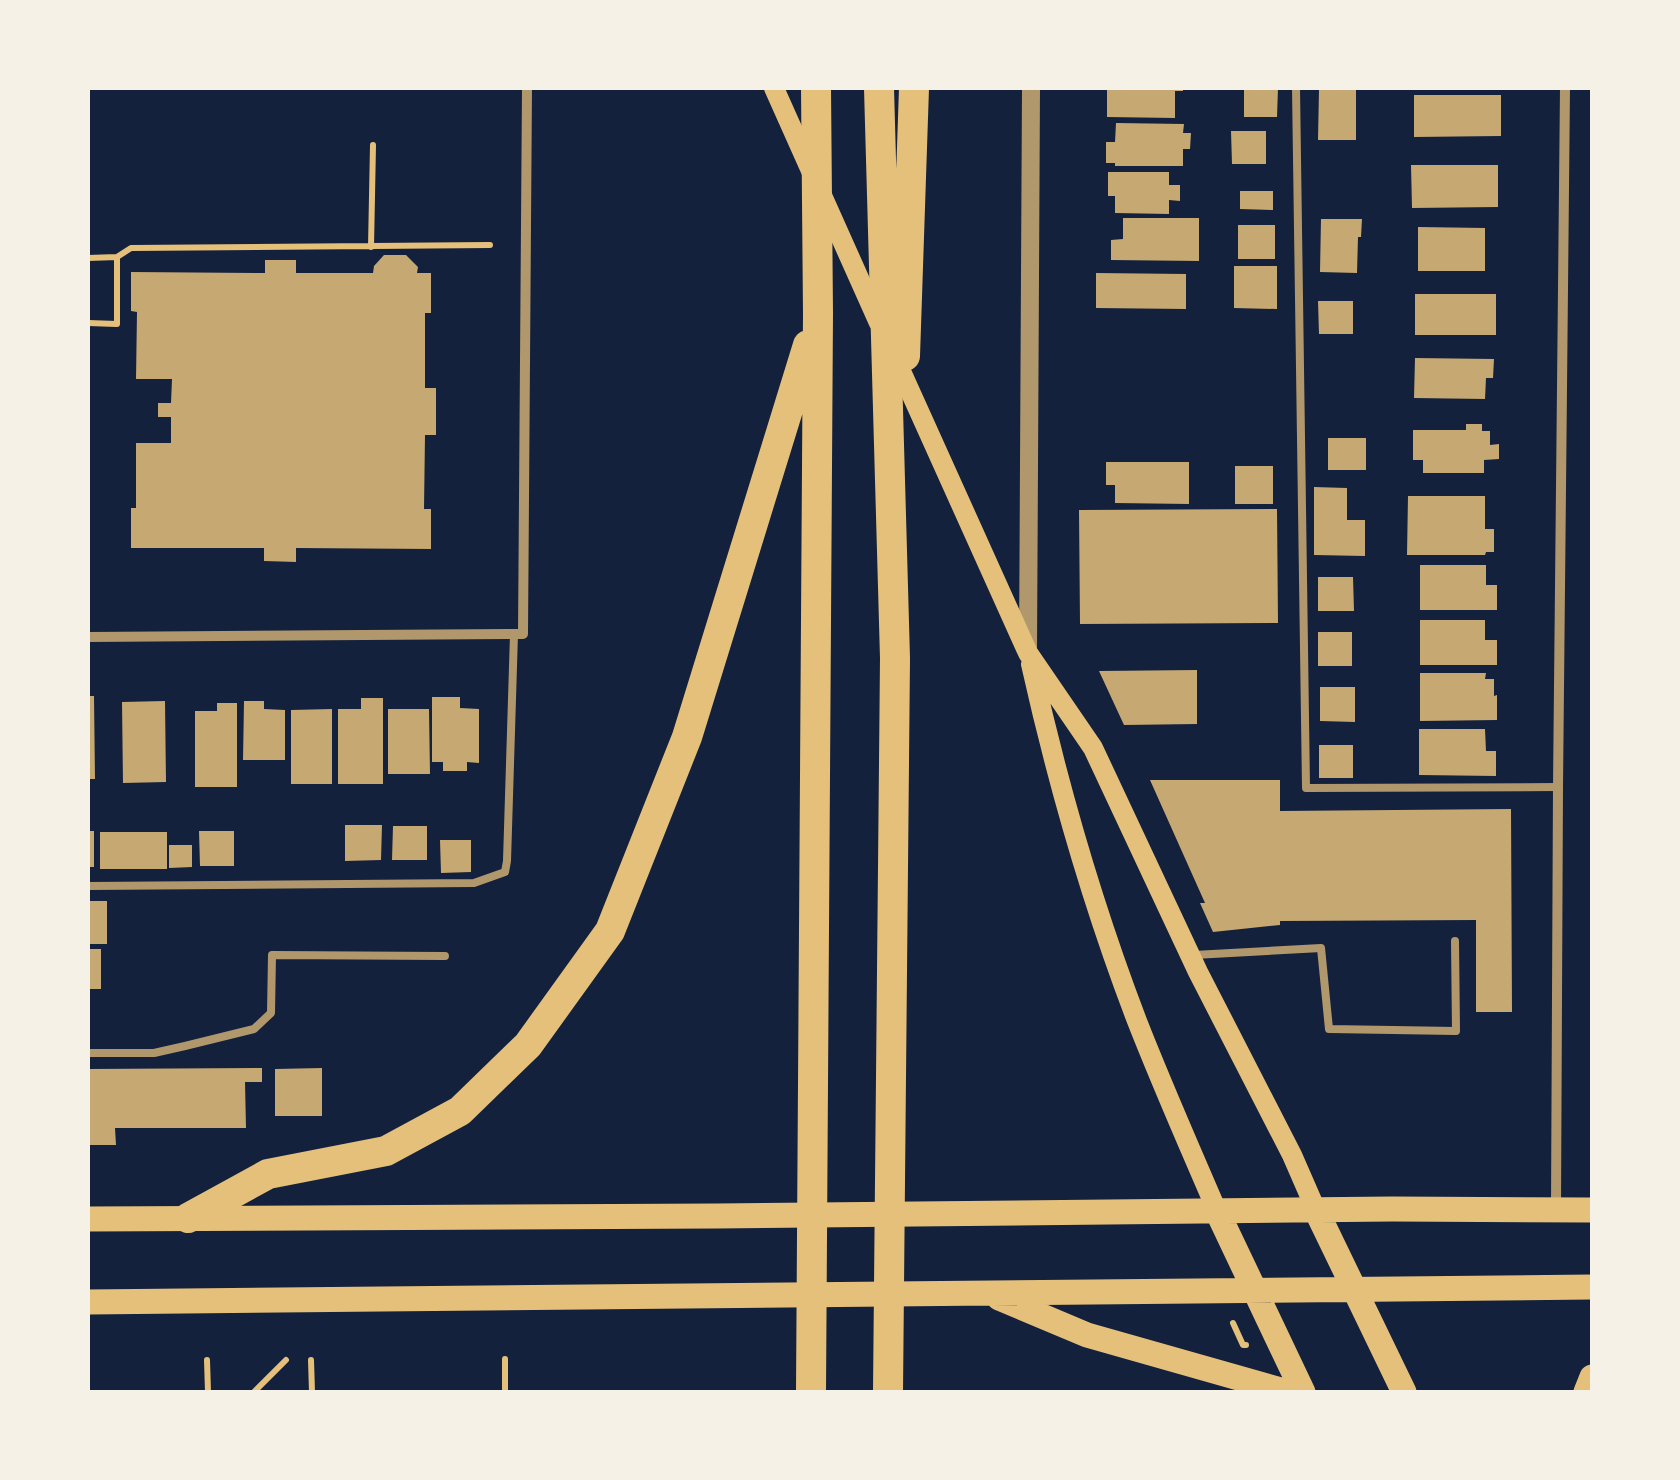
<svg xmlns="http://www.w3.org/2000/svg" width="1680" height="1480" font-family="'PT Sans',sans-serif">
<style>
.building{fill:#c6a872}
.lines{fill:none;stroke-linecap:round;stroke-linejoin:round}
.path{stroke:#e5c07b;stroke-width:6}
.service{stroke:#b1986c;stroke-width:8}
.minor{stroke:#b1986c;stroke-width:10}
.tertiary{stroke:#b1986c;stroke-width:18}
.secondary{stroke:#e5c07b;stroke-width:20}
.primary{stroke:#e5c07b;stroke-width:25}
.motorway{stroke:#e5c07b;stroke-width:30}
</style>
<rect width="100%" height="100%" fill="#14213d"/>
<path class="building" d="M 1107,88 L 1183,88 L 1183,91 L 1175,91 L 1175,118 L 1107,117 Z
M 1244,88 L 1278,88 L 1277,117 L 1244,117 Z
M 1319,89 L 1356,89 L 1356,140 L 1318,140 Z
M 1414,95 L 1501,95 L 1501,136 L 1414,137 Z
M 1116,123 L 1184,124 L 1183,133 L 1191,133 L 1190,149 L 1183,149 L 1183,166 L 1115,166 L 1115,163 L 1106,163 L 1106,142 L 1115,142 Z
M 1231,131 L 1266,131 L 1266,164 L 1232,164 Z
M 1411,165 L 1498,165 L 1498,207 L 1412,208 Z
M 1108,172 L 1169,172 L 1169,185 L 1180,185 L 1180,201 L 1169,200 L 1169,214 L 1115,213 L 1115,196 L 1108,196 Z
M 1240,191 L 1273,191 L 1273,210 L 1240,209 Z
M 1123,218 L 1199,218 L 1199,261 L 1111,260 L 1111,240 L 1123,239 Z
M 1321,219 L 1362,219 L 1361,237 L 1358,237 L 1357,273 L 1320,272 Z
M 1238,225 L 1275,225 L 1275,259 L 1238,259 Z
M 1418,227 L 1485,228 L 1485,271 L 1418,271 Z
M 384,255 L 406,255 L 418,267 L 417,273 L 431,273 L 431,313 L 425,313 L 425,388 L 436,388 L 436,435 L 425,435 L 424,509 L 431,509 L 431,549 L 296,548 L 296,562 L 264,561 L 264,548 L 131,548 L 131,508 L 136,508 L 136,443 L 171,443 L 171,417 L 158,417 L 158,403 L 171,403 L 172,379 L 136,379 L 137,312 L 131,311 L 131,272 L 265,273 L 265,260 L 296,260 L 296,273 L 373,273 L 374,266 Z
M 1234,266 L 1277,266 L 1277,309 L 1234,308 Z
M 1096,273 L 1186,274 L 1186,309 L 1096,308 Z
M 1415,294 L 1496,294 L 1496,335 L 1415,335 Z
M 1318,301 L 1353,301 L 1353,334 L 1319,334 Z
M 1415,358 L 1494,359 L 1493,378 L 1486,378 L 1485,399 L 1414,398 Z
M 1466,424 L 1482,424 L 1482,431 L 1490,431 L 1490,445 L 1499,444 L 1499,459 L 1484,460 L 1484,473 L 1423,473 L 1423,460 L 1413,460 L 1413,430 L 1466,430 Z
M 1328,438 L 1366,438 L 1366,470 L 1328,470 Z
M 1106,462 L 1189,462 L 1189,504 L 1115,503 L 1115,485 L 1106,485 Z
M 1235,466 L 1273,466 L 1273,504 L 1235,504 Z
M 1314,487 L 1347,488 L 1347,520 L 1365,520 L 1365,556 L 1314,555 Z
M 1408,496 L 1485,496 L 1485,529 L 1494,529 L 1494,552 L 1486,552 L 1485,555 L 1407,555 Z
M 1277,509 L 1278,623 L 1080,624 L 1079,510 Z
M 1420,565 L 1486,565 L 1486,585 L 1497,585 L 1497,610 L 1420,610 Z
M 1318,577 L 1353,577 L 1354,611 L 1318,611 Z
M 1420,620 L 1485,620 L 1485,640 L 1497,640 L 1497,665 L 1420,665 Z
M 1318,632 L 1352,632 L 1352,666 L 1318,666 Z
M 1197,670 L 1197,724 L 1124,725 L 1099,671 Z
M 1420,673 L 1486,673 L 1485,679 L 1494,679 L 1494,696 L 1497,695 L 1497,720 L 1420,721 Z
M 1320,687 L 1355,687 L 1355,722 L 1320,721 Z
M 88,696 L 94,696 L 95,779 L 88,779 Z
M 432,697 L 460,697 L 460,708 L 479,709 L 479,763 L 467,762 L 467,771 L 443,771 L 443,762 L 432,762 Z
M 361,698 L 383,698 L 383,784 L 338,784 L 338,709 L 361,709 Z
M 165,701 L 166,782 L 123,783 L 122,702 Z
M 244,701 L 264,701 L 264,709 L 285,710 L 285,760 L 243,760 Z
M 217,703 L 237,703 L 237,787 L 195,787 L 195,711 L 217,711 Z
M 332,709 L 332,784 L 291,784 L 291,710 Z
M 388,709 L 429,709 L 430,774 L 388,774 Z
M 1419,729 L 1485,729 L 1486,751 L 1496,751 L 1496,776 L 1419,775 Z
M 1319,745 L 1353,745 L 1353,778 L 1319,778 Z
M 1150,780 L 1280,780 L 1280,811 L 1511,809 L 1512,1012 L 1476,1012 L 1476,920 L 1280,921 L 1280,925 L 1213,932 L 1200,903 L 1205,903 Z
M 345,825 L 382,825 L 381,860 L 345,861 Z
M 393,826 L 427,826 L 427,860 L 392,860 Z
M 88,831 L 94,831 L 94,867 L 88,867 Z
M 199,831 L 234,831 L 234,866 L 200,866 Z
M 100,832 L 167,832 L 167,869 L 100,869 Z
M 440,840 L 471,840 L 471,872 L 441,873 Z
M 169,845 L 192,845 L 192,867 L 169,868 Z
M 88,901 L 107,901 L 107,944 L 88,944 Z
M 88,949 L 101,949 L 101,989 L 88,989 Z
M 262,1068 L 262,1082 L 245,1082 L 246,1128 L 115,1128 L 116,1145 L 88,1145 L 88,1069 Z
M 322,1068 L 322,1116 L 275,1116 L 275,1069 Z"/>
<g class="lines">
<path class="path" d="M 371,247 L 373,145
M 88,258 L 117,257 L 131,248 L 490,245
M 88,323 L 117,324 L 117,257
M 1233,1323 L 1243,1345 L 1246,1345
M 505,1359 L 505,1392
M 207,1360 L 208,1392
M 311,1360 L 312,1392
M 254,1392 L 286,1360"/>
<path class="service" d="M 1296,88 L 1306,788 L 1558,787
M 88,886 L 474,883 L 505,872 L 507,861 L 514,634
M 1194,955 L 1321,948 L 1329,1029 L 1456,1031 L 1455,941
M 88,1053 L 154,1053 L 185,1046 L 254,1029 L 271,1013 L 272,955 L 445,956"/>
<path class="minor" d="M 88,637 L 523,634 L 527,88
M 1556,1206 L 1558,787 L 1565,88"/>
<path class="tertiary" d="M 1028,652 L 1031,88"/>
<path class="secondary" d="M 774,88 L 879,323
M 891,349 L 1028,653 L 1093,748 L 1198,972 L 1292,1155 L 1316,1210
M 1031,664 C 1058,785 1093,906 1137,1021 C 1162,1085 1190,1148 1217,1211"/>
<path class="primary" d="M 1316,1210 L 1404,1392
M 1217,1211 L 1303,1392
M 88,1219 L 717,1216 L 1392,1209 L 1592,1210
M 999,1298 L 1087,1335 L 1288,1392
M 88,1302 L 1592,1287
M 1586,1392 L 1592,1377"/>
<path class="motorway" d="M 879,88 L 895,658 L 888,1392
M 905,356 L 914,88
M 188,1218 L 268,1174 L 386,1151 L 460,1111 L 528,1045 L 610,931 L 687,737 L 808,345
M 811,1392 L 818,313 L 816,88"/>
</g>
<rect width="1680" height="1480" fill="none" stroke="#f6f1e7" stroke-width="180"/>
</svg>
